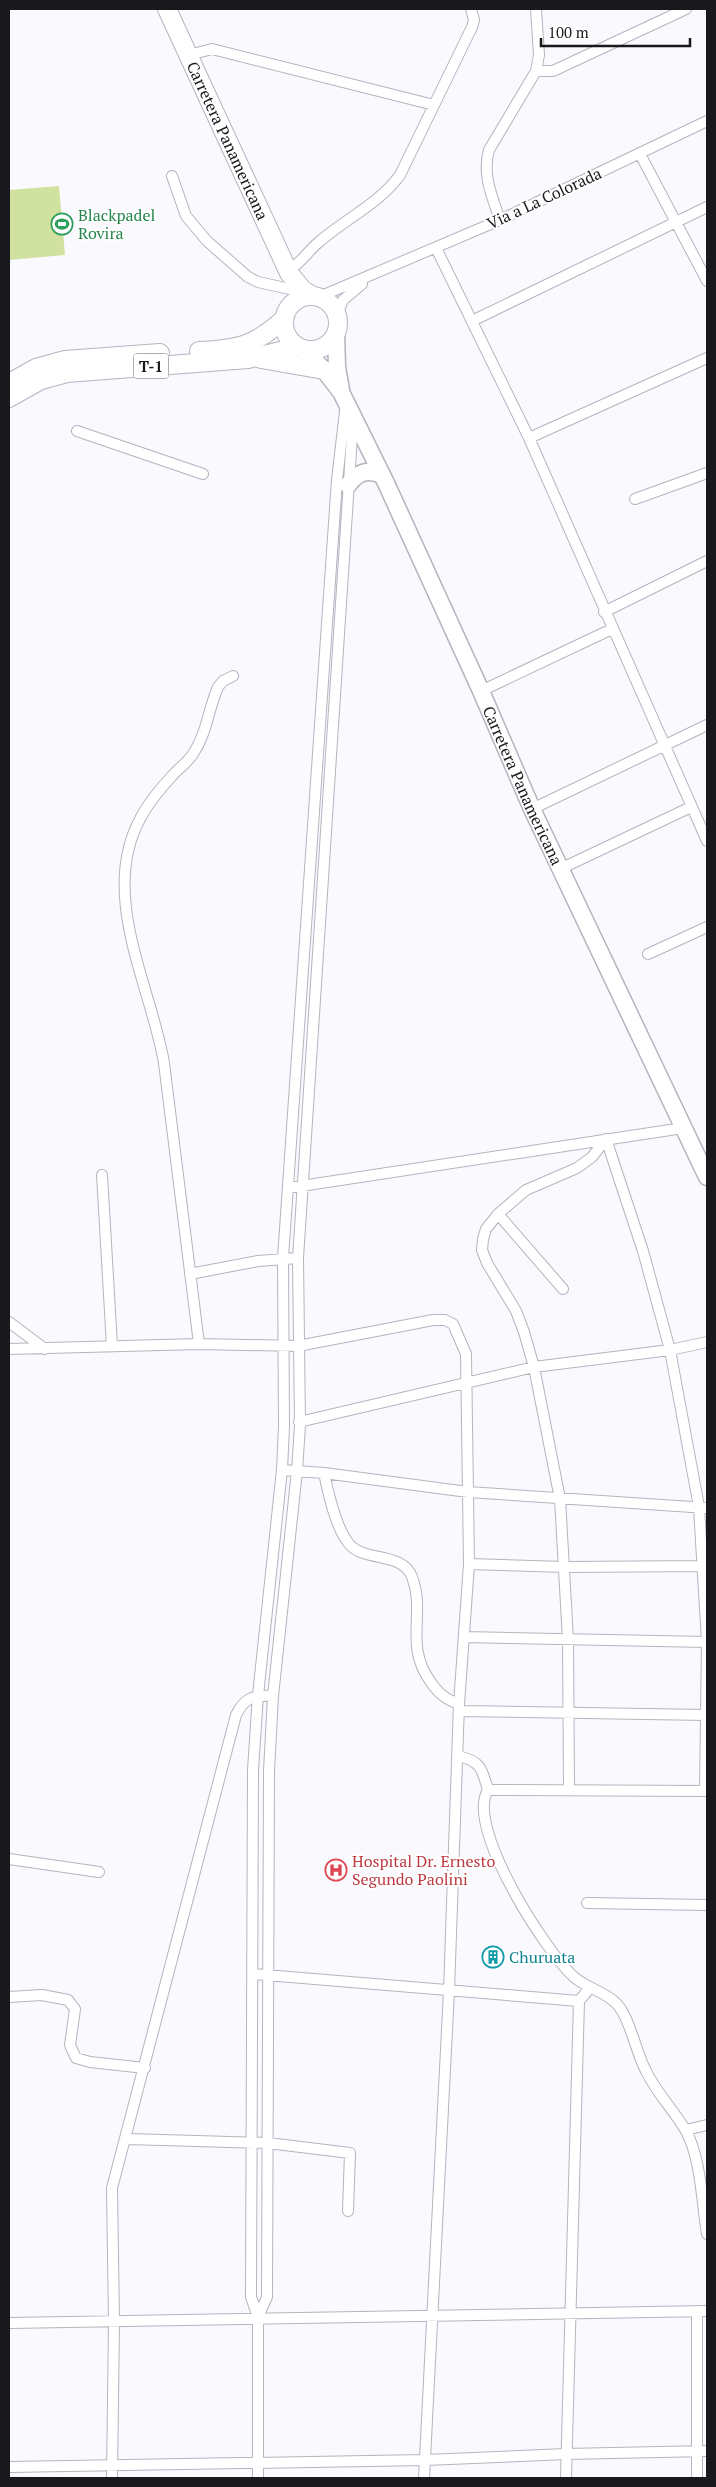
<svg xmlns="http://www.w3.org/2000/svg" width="716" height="2487" font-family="'PT Serif',serif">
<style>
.green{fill:#d1e2a0}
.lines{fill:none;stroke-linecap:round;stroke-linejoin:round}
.minor-casing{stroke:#b7b3bf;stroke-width:12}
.primary-casing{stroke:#b7b3bf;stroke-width:19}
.trunk-casing{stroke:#b7b3bf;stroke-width:20}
.minor{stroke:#fff;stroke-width:10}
.primary{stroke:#fff;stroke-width:16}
.trunk{stroke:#fff;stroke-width:18}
.labels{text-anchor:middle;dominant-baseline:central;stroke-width:4;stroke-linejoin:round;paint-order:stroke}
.shield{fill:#fff;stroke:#5e5d60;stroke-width:1}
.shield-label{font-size:15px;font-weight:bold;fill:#19181c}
.street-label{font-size:16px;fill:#19181c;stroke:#fff}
.leisure-label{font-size:16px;fill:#27864d;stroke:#fff;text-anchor:start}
.health-label{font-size:16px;fill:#be3a42;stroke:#fff;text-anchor:start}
.culture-label{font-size:16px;fill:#0d838f;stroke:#fff;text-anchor:start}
</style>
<rect width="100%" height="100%" fill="#faf9fe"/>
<path class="green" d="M 59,186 L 65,255 L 9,260 L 9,190 Z"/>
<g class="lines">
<g class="minor-casing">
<path id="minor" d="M 189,55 L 212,49 L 434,105
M 536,71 L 553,71 L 686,9
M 640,154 L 707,281
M 172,176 L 186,216 L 207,241 L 248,277 L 258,282 L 290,289
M 500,220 C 492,196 482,175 489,150 L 536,71 L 539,55 L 536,9
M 436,248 L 529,438 L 707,841
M 288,271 C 301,263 308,251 319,242 C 345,219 379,204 400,175 L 472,27 L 474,20 L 471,9
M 319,297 L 500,220 L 707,121
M 337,315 L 343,300 L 362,284
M 472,321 L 707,207
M 77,431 L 203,474
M 529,438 L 707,358
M 635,499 L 707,473
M 604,612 L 707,561
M 481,691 L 612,629
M 532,809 L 707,725
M 560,869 L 691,807
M 648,954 L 707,927
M 606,1139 L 643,1251 L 670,1350 L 699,1507 L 707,1642 L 705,1791
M 102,1175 L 112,1346
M 288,1188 L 683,1128
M 498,1214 L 563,1289
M 190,1274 L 258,1261 L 298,1258
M 9,1322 L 45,1349
M 199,1344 L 164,1063 C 151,986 99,895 140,819 C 148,803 160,789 172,776 C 178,769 187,763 193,754 C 207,733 208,710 218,687 L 223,681 L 233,676
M 9,1349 L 199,1344 L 298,1346 L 433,1320 L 445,1320 L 453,1324 L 466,1354 L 469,1564 L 459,1704 L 449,1991 L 424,2478
M 299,1422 L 534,1367 L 670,1350 L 707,1342
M 282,1470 L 324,1473 L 468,1492 L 707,1508
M 324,1473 C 328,1492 336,1530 350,1545 C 366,1562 403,1552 412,1577 C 426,1614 404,1644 430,1681 C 438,1693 445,1699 459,1704
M 469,1564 L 565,1567 L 707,1566
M 464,1637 L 707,1642
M 459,1711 L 707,1715
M 458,1756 C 481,1761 482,1769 488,1790 C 465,1826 545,1951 574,1977 C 589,1990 612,1993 622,2011 C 633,2030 636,2052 646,2071 C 657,2094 674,2110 686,2131 C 701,2158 702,2204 707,2234
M 569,1789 L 568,1640 L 560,1499 L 534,1367 L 524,1332 L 516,1311 L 487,1263 L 482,1250 L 483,1239 L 486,1229 L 498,1214 L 526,1190 L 577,1168 L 592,1157 L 606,1139
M 488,1790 L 707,1791
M 9,1859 L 99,1872
M 587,1903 L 707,1905
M 253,1974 L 579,2001
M 9,1997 L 42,1995 L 68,2000 L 75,2009 L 70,2045 L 76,2058 L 90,2062 L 145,2068
M 686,2130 L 707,2125
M 127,2139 L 268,2143 L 350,2153 L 348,2211
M 697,2311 L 697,2478
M 258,2317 L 267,2297 L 269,1771 L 273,1696 L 297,1471 L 300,1425 L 298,1258 L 353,421
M 9,2323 L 707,2311
M 9,2467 L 425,2460 L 566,2454 L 707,2451
M 112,2478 L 114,2322 L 112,2188 L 236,1715 C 245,1697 254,1695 273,1696
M 258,2478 L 258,2317 L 251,2297 L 253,1770 L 258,1695 L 282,1470 L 284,1426 L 283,1258 L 337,480 L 346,403
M 566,2478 L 579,2001 L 590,1988"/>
</g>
<g class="primary-casing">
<g id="primary">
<path d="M 336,335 L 337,367 L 341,390"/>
<path id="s1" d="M 303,349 L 324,370 L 341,392 L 386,483 L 481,691 L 532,809 L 707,1177"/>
<path d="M 348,485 C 358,472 366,469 382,475"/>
</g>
</g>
<g class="trunk-casing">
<g id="trunk">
<path id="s2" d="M 167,9 L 289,273 L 303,290 L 313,296"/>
<circle cx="311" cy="323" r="27"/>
<path d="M 199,351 C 239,349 254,346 284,319"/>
<path d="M 261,359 L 324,370"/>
<path d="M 9,383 L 36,368 L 65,360 L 160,353"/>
<path d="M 9,398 L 41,380 L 67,373 L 248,359 L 297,347"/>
</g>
</g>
<use href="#minor" class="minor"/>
<use href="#primary" class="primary"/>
<use href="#trunk" class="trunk"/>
</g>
<defs>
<g id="stadium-ring" transform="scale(1.125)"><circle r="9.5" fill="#fff" stroke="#2e9e5b" stroke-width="1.5"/><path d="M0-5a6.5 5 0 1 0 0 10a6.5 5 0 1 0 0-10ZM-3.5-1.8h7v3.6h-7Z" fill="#2e9e5b"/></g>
<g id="hospital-ring" transform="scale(1.125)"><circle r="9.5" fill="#fff" stroke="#e0444e" stroke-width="1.5"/><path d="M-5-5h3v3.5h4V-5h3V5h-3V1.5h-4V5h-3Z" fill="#e0444e"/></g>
<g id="building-ring" transform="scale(1.125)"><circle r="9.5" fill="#fff" stroke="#0f9aa8" stroke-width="1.5"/><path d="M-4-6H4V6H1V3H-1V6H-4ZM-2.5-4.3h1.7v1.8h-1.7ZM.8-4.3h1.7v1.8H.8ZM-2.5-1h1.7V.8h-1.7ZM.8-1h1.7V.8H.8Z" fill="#0f9aa8"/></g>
</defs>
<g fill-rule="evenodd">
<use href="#stadium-ring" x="62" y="224"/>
<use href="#hospital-ring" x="336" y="1870"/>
<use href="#building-ring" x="493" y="1957"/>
</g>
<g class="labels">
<rect class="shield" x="133.5" y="353.5" width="35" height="25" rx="4"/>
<g class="shield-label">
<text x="151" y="366">T-1</text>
</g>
<g class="street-label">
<text stroke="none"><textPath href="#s2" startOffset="145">Carretera Panamericana</textPath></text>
<text transform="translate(544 198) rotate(-25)">Via a La Colorada</text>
<text stroke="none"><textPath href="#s1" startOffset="491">Carretera Panamericana</textPath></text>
</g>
<g class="leisure-label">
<text x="78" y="215">Blackpadel<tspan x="78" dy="18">Rovira</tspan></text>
</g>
<g class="health-label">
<text x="352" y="1861">Hospital Dr. Ernesto<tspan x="352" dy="18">Segundo Paolini</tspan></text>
</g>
<g class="culture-label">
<text x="509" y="1957">Churuata</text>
</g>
</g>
<rect width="716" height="2487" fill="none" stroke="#19181c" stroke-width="20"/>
<path d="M541 38v8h149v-8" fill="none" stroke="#19181c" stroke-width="2.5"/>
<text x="548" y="38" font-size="15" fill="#19181c" stroke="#ffffff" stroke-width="4" paint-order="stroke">100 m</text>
</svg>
